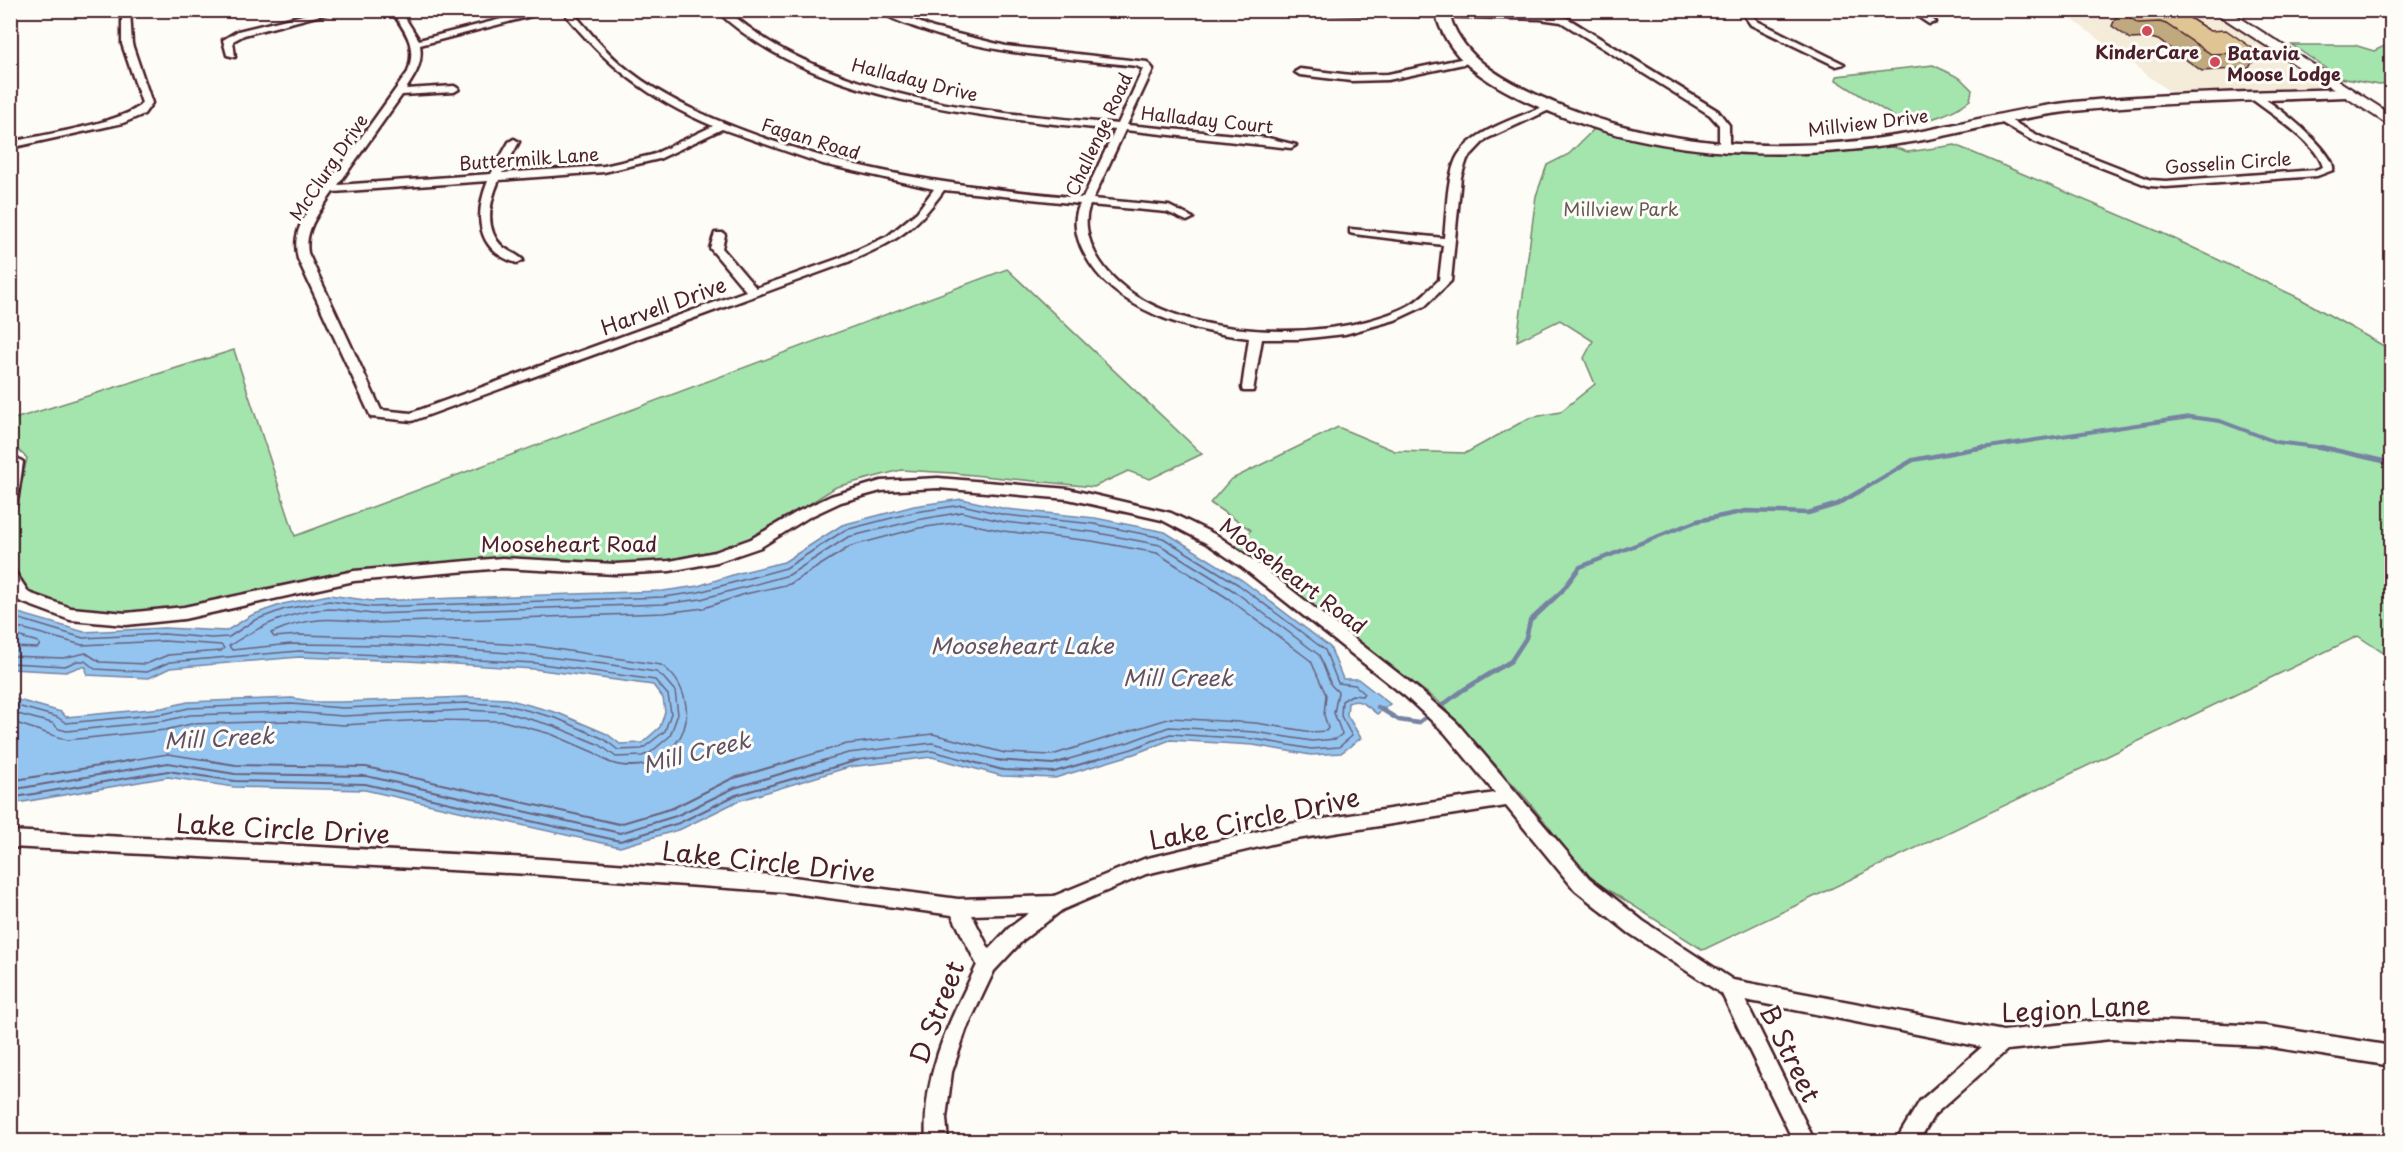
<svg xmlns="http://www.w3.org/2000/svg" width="2402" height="1152" font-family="'Playpen Sans',sans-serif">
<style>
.built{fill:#f4ecd9}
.green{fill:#a4e5ae;stroke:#77826c;stroke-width:1.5}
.water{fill:#94c5f0;stroke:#7683a1;stroke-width:1.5}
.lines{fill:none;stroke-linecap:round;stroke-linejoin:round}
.shore-far1{stroke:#68617a;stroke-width:1.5}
.shore{stroke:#68617a;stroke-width:2}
.stream-far1{stroke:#7683a1;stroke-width:4}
.stream{stroke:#7683a1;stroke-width:4.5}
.street-casing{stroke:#4a1f2b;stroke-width:5}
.secondary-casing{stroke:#4a1f2b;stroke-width:5}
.primary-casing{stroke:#4a1f2b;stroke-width:4}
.street{fill:#fdfcf7;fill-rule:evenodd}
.secondary{fill:#fdfcf7;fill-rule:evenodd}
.primary{fill:#fdfcf7;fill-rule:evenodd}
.wall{fill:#c0a97f;stroke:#4a1f2b;stroke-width:1.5}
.building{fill:#dfc594;stroke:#4a1f2b;stroke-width:1.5}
.poi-dot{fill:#d1495b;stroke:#fdfcf7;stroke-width:2}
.labels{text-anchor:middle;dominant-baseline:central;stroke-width:6;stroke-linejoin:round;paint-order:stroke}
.far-poi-label{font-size:18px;font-weight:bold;fill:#4a1f2b;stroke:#fdfcf7}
.far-street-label{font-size:18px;fill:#4a1f2b;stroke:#fdfcf7}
.far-park-label{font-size:18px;fill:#655a52;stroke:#fdfcf7}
.street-label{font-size:21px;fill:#4a1f2b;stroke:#fdfcf7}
.water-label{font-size:22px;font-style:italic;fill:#605166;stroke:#fdfcf7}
.near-street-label{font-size:26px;fill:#4a1f2b;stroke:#fdfcf7}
</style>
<rect width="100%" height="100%" fill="#fdfcf7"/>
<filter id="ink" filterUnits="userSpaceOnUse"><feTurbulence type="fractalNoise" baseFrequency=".0167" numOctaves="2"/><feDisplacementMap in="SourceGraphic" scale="12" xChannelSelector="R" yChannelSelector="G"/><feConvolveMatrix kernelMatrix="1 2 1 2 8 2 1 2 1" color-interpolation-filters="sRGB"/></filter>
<g filter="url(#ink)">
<path class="built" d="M 2076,10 L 2215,11 L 2336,90 L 2177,97 L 2066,15 Z"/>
<path class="green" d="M 2391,43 L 2391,84 L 2378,85 L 2340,78 L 2292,45 L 2354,45 L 2374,51 Z
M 1933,65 L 1960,78 L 1972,90 L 1970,100 C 1951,115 1929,120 1907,125 L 1836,80 L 1837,76 Z
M 1598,125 L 1730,151 L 1887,145 L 1908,152 L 1955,145 L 2162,233 L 2299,298 L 2391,350 L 2391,658 L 2358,636 L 1703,950 L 1588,877 L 1529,802 L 1438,701 L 1234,548 L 1251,530 L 1210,503 L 1230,480 L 1338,427 L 1395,451 L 1466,453 L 1529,418 L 1560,412 L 1595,384 L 1584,358 L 1593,341 L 1560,320 L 1517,341 L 1536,196 L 1547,165 L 1569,154 Z
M 1007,269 L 1202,454 L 1150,479 L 1128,471 L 1094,487 L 953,473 L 901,470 L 836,487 L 770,529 L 729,548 L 666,560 L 600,564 L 494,560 L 372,568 L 256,595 L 172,609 L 95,613 L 59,604 L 28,591 L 14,566 L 12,526 L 27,458 L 11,444 L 11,420 L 234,350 L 295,536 Z"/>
<path class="water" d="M 962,499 L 1006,509 L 1095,518 L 1165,532 L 1242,580 L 1330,647 L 1343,679 L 1358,679 L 1390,704 L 1377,714 C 1368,707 1360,697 1348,703 L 1347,715 L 1361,738 L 1341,753 L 1311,755 L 1253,745 L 1170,740 L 1134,754 L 1055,778 L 1002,776 L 932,757 L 849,767 L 738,801 L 681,829 L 620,847 L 365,790 L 234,787 L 168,777 L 11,804 L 11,698 L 61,712 L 66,717 L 162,708 L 188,702 L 292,698 L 316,702 L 343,702 L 466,697 L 507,699 L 558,713 L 607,734 L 620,744 L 642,743 L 660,727 L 665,712 L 663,698 L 653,685 L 534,669 L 408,661 L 299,657 L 170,668 L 149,678 L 87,675 L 86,667 L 79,667 L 66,672 L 11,669 L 11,603 L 15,612 L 84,632 L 164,628 L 226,631 L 252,615 L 283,604 L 329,595 L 372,601 L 663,591 L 698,586 L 739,573 L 784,562 L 842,525 L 914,506 Z"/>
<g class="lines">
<path class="shore-far1" d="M 10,616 L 83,638 L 164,634 L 211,638 L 229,637 L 255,620 L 285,609 L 329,601 L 372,607 L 664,597 L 699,592 L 786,568 L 845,530 L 915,512 L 962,505 L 1005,515 L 1094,524 L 1163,538 L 1239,585 L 1325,650 L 1338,683 L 1355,685 L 1364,693 L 1362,696 L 1352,695 L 1342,701 L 1341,716 L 1352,736 L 1339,747 L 1311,749 L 1254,739 L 1170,734 L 1132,749 L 1090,761
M 10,625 L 82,645 L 164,641 L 221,645 L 224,648 L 221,651 L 168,655 L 146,664 L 100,662 L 86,653 L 63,658 L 10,656
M 10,634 L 38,642 L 40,645 L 37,648 L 10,647
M 10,663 L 65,666 L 77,661 L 85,661 L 95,669 L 147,672 L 170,662 L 299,651 L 535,663 L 655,680 L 668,695 L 671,713 L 665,731 L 642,749 L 618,750 L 604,739 L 556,718 L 507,705 L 466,703 L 343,708 L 291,704 L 189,708 L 163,714 L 66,723 L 57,717 L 10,704
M 10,712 L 52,723 L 59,729 L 67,731 L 164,721 L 190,715 L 291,712 L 343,716 L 466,710 L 505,712 L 554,726 L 600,745 L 616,757 L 642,756 L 650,753 L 670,736 L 678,714 L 675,691 L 662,676 L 656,672 L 612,665 L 523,654 L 389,645 L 291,644 L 232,650 L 229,646 C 259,626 293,610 330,609 C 344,609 358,613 372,614 L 664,604 L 701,599 L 789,575 L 848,537 L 917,520 L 962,512 L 1004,522 L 1093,532 L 1160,545 L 1234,591 L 1319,655 L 1331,685 L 1338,692 L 1334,713 L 1342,734 L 1336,739 L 1312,741 L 1255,732 L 1169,727 L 1129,742 L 1062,761
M 10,721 L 67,740 L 165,730 L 191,724 L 291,721 L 343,725 L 424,720 L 503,721 L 551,734 L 595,753 L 607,761
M 125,761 L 168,754 L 213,761
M 655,761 C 662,755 671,750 676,743 C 696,718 685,681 661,665 L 536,646 L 409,638 L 299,635 L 274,637 L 271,633 C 309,616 332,618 372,623 L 664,613 L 704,608 L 745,594 L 790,584 L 851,546 L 919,528 L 961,522 L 1003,531 L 1092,541 L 1157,553 L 1229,599 L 1311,661 L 1326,695 L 1324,715 L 1328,728 L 1326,731 L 1312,732 L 1256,723 L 1171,718 L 1052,755 L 1005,753 L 933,734 L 847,744 L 790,761
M 821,761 L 848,753 L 932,743 L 1001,761
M 848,761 L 932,751 L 970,761"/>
<path class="shore" d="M 204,760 L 236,765 L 366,767 L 619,824 L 673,808 L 731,779 L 795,760
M 605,760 C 618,768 644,768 657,760
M 965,760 L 1003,770 L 1054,772 L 1095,760
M 996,760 L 1053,764 L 1068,760
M 10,781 L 134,760
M 10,790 L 168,763 L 235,774 L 366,776 L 620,833 L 676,816 L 734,788 L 826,760
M 10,798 L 168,771 L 235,781 L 365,784 L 620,841 L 679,823 L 736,795 L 859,760"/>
<path class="stream-far1" d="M 1975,449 L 2190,417 L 2220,421 L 2276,442 L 2333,449"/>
<path class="stream" d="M 2321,447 L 2392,463
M 1378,707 L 1399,720 L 1418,723 L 1463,690 L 1511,661 L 1526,638 L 1530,621 L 1562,591 L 1580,567 L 1697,521 L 1746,511 L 1808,513 L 1838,504 L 1913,460 L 1983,447"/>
<g class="street-casing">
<path id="street" d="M 122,10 L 130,10 L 132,44 L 152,103 L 144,114 L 123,123 L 10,148 L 10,142 C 37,136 129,122 142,103 L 122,44 Z
M 323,10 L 340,10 L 244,35 L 233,41 L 235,57 L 227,55 L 223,40 L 238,31 Z
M 391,10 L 400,10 L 419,40 L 537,10 L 554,10 L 420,45 C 423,63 416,74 406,89 L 454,86 L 459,89 L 454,92 L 402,95 L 338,185 L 491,174 L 509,142 L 514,139 L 519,142 L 502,173 L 604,166 L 652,155 L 713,126 C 649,99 605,65 562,10 L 571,10 C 589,31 606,53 628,70 C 665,99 709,118 753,134 C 861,174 968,188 1083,198 L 1115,130 C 988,118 812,103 716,10 C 730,10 739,21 751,29 C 782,53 820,68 857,81 C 940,110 1031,116 1118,124 L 1143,69 L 1136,66 C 1063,57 990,55 920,29 C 906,24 890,19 878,10 L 890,10 L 933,28 L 1006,46 L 1147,62 L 1153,69 L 1127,125 L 1268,138 L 1296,145 L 1291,148 L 1125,130 L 1093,199 L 1169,206 L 1193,218 L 1187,221 L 1167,212 L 1090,205 C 1083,220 1088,239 1095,253 C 1142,343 1328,347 1408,306 C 1420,300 1429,289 1439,280 L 1443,245 L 1354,234 L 1350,233 L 1350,229 L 1444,238 C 1447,213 1446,182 1456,159 C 1470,131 1520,117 1548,105 L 1556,107 L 1486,139 L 1467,159 L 1461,177 L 1451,281 L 1425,306 L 1395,320 L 1345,334 L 1300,339 L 1262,339 L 1253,391 L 1243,391 L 1242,388 L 1249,338 C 1190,331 1113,311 1084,253 C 1076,238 1072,219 1080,204 L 944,190 C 913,233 895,241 848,262 L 412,421 L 371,417 L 298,259 C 294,243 297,231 304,217 L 408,72 C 417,44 406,33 391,10 ZM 722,129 L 823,164 L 934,189 L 917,212 L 888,236 L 840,258 L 756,288 L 722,248 L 725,235 L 723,233 L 715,233 L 710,248 L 746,291 L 411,413 L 381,410 L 308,253 C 304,229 320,211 333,192 L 488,181 C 474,215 476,251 517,263 L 523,260 C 517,254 509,252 503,247 C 483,229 490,201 499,180 L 604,172 L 659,159 Z
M 1304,10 L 1540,13 L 1567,18 L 1718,111 L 1729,125 L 1729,147 L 1724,150 L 1719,147 L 1719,125 L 1710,115 L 1561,22 L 1540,19 L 1308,13 Z
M 1746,10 L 1756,10 L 1752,14 L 1757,21 L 1844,64 L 1836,66 L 1751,25 L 1743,14 Z
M 1908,10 L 1919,10 L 1936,22 L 1929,24 Z
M 1470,57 L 1473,58 L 1473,62 L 1388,80 L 1351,81 L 1300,75 L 1295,72 L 1300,69 L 1351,75 L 1388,74 Z
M 2255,94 C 2272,100 2337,153 2333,170 L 2317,176 L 2166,187 L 2149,186 L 2033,141 L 1995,119 L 2004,117 L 2041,137 L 2151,180 L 2166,181 L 2315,170 L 2323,167 C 2317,143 2271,114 2252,99 L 2250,97 Z
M 10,453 L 23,462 L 17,503 L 10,508 Z
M 938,478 L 1068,489 L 1171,513 L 1218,536 L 1253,560 L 1417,688 L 1457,723 L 1589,878 L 1643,921 L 1733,980 L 2003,1031 L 2111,1019 L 2265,1026 L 2392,1046 L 2392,1066 L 2265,1046 L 2111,1039 L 2007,1050 L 1934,1115 L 1918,1142 L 1895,1142 L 1920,1101 L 1982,1047 L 1745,1000 L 1815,1142 L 1794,1142 L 1722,994 L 1629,933 L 1575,890 L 1506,806 L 1284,841 L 1146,874 L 1062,910 L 1023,940 L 994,971 L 966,1030 L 952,1072 L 946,1118 L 948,1142 L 926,1142 C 922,1074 948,1024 977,965 L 952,915 L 786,892 L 529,874 L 10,847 L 10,831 L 529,858 L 786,876 L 958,899 L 1054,896 L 1144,859 L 1284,825 L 1495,793 L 1445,733 L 1405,696 L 1243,568 L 1208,544 L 1162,520 L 1068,499 L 938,488 L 881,491 L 841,502 L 809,517 L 761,547 L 717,562 L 670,571 L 615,574 L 502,568 L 354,581 L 184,619 L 126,625 L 70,620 L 19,601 L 10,589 L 10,571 L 15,572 L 29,593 L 71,608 L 126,613 L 184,607 L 354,571 L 502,558 L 615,564 L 670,561 L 715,552 L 751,539 L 799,511 L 831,496 L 881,481 ZM 1029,913 L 1009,928 L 989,949 L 972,915 Z"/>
</g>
<g class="secondary-casing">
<path id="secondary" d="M 1435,10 L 1448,10 C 1459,55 1498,77 1537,95 C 1649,148 1781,155 1901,135 C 1959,125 2016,108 2074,102 C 2164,93 2255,92 2345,89 L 2352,93 L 2345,97 C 2255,101 2164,102 2074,111 C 2014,117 1957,136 1898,144 C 1774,163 1641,156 1528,102 C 1486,82 1445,58 1435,10 Z"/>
</g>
<g class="primary-casing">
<path id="primary" d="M 2211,10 L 2228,10 L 2392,115 L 2392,127 Z"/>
</g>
<use href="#street" class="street"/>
<use href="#secondary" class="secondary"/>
<use href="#primary" class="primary"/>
</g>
<path class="wall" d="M 2119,10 L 2177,10 L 2210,31 L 2258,52 L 2249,68 L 2202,71 L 2158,40 L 2151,38 L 2130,39 L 2112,26 Z"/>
<path class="building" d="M 2120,10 L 2177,10 L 2210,31 L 2226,30 L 2258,52 L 2211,54 L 2166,24 L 2160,22 L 2138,23 Z"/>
</g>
<g class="poi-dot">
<circle cx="2147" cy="31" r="6"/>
<circle cx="2215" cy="62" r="6"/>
</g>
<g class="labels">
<g class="far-poi-label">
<text x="2147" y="51">KinderCare</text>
<text x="2227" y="52" text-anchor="start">Batavia<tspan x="2227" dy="21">Moose Lodge</tspan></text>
</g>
<g class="far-street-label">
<text transform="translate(915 79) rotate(14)">Halladay Drive</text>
<text transform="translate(1207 119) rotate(6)">Halladay Court</text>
<text transform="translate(1868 122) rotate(-7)">Millview Drive</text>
<text transform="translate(1098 134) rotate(-65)">Challenge Road</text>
<text transform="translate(811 138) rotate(17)">Fagan Road</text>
<text transform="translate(529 158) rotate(-4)">Buttermilk Lane</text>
<text transform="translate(2228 162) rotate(-4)">Gosselin Circle</text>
<text transform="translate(328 167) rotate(-56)">McClurg Drive</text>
</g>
<g class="far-park-label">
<text x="1621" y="208">Millview Park</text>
</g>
<g class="street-label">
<text transform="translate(663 305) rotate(-20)">Harvell Drive</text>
<text x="569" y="543">Mooseheart Road</text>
<text transform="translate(1294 575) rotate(37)">Mooseheart Road</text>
</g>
<g class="water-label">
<text x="1022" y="644">Mooseheart Lake</text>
<text x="1178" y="676">Mill Creek</text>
<text transform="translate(219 737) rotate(-3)">Mill Creek</text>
<text transform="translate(696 751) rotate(-14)">Mill Creek</text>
</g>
<g class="near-street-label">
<text transform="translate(1254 818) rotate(-12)">Lake Circle Drive</text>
<text transform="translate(283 828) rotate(3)">Lake Circle Drive</text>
<text transform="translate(769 861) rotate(6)">Lake Circle Drive</text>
<text transform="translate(2076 1008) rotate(-3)">Legion Lane</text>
<text transform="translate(936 1012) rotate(-69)">D Street</text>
<text transform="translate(1791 1053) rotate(64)">B Street</text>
</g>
</g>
<rect width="2402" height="1152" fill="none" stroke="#fdfcf7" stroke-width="36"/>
<rect x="18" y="18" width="2366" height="1116" fill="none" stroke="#4a1f2b" stroke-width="2" filter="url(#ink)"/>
</svg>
